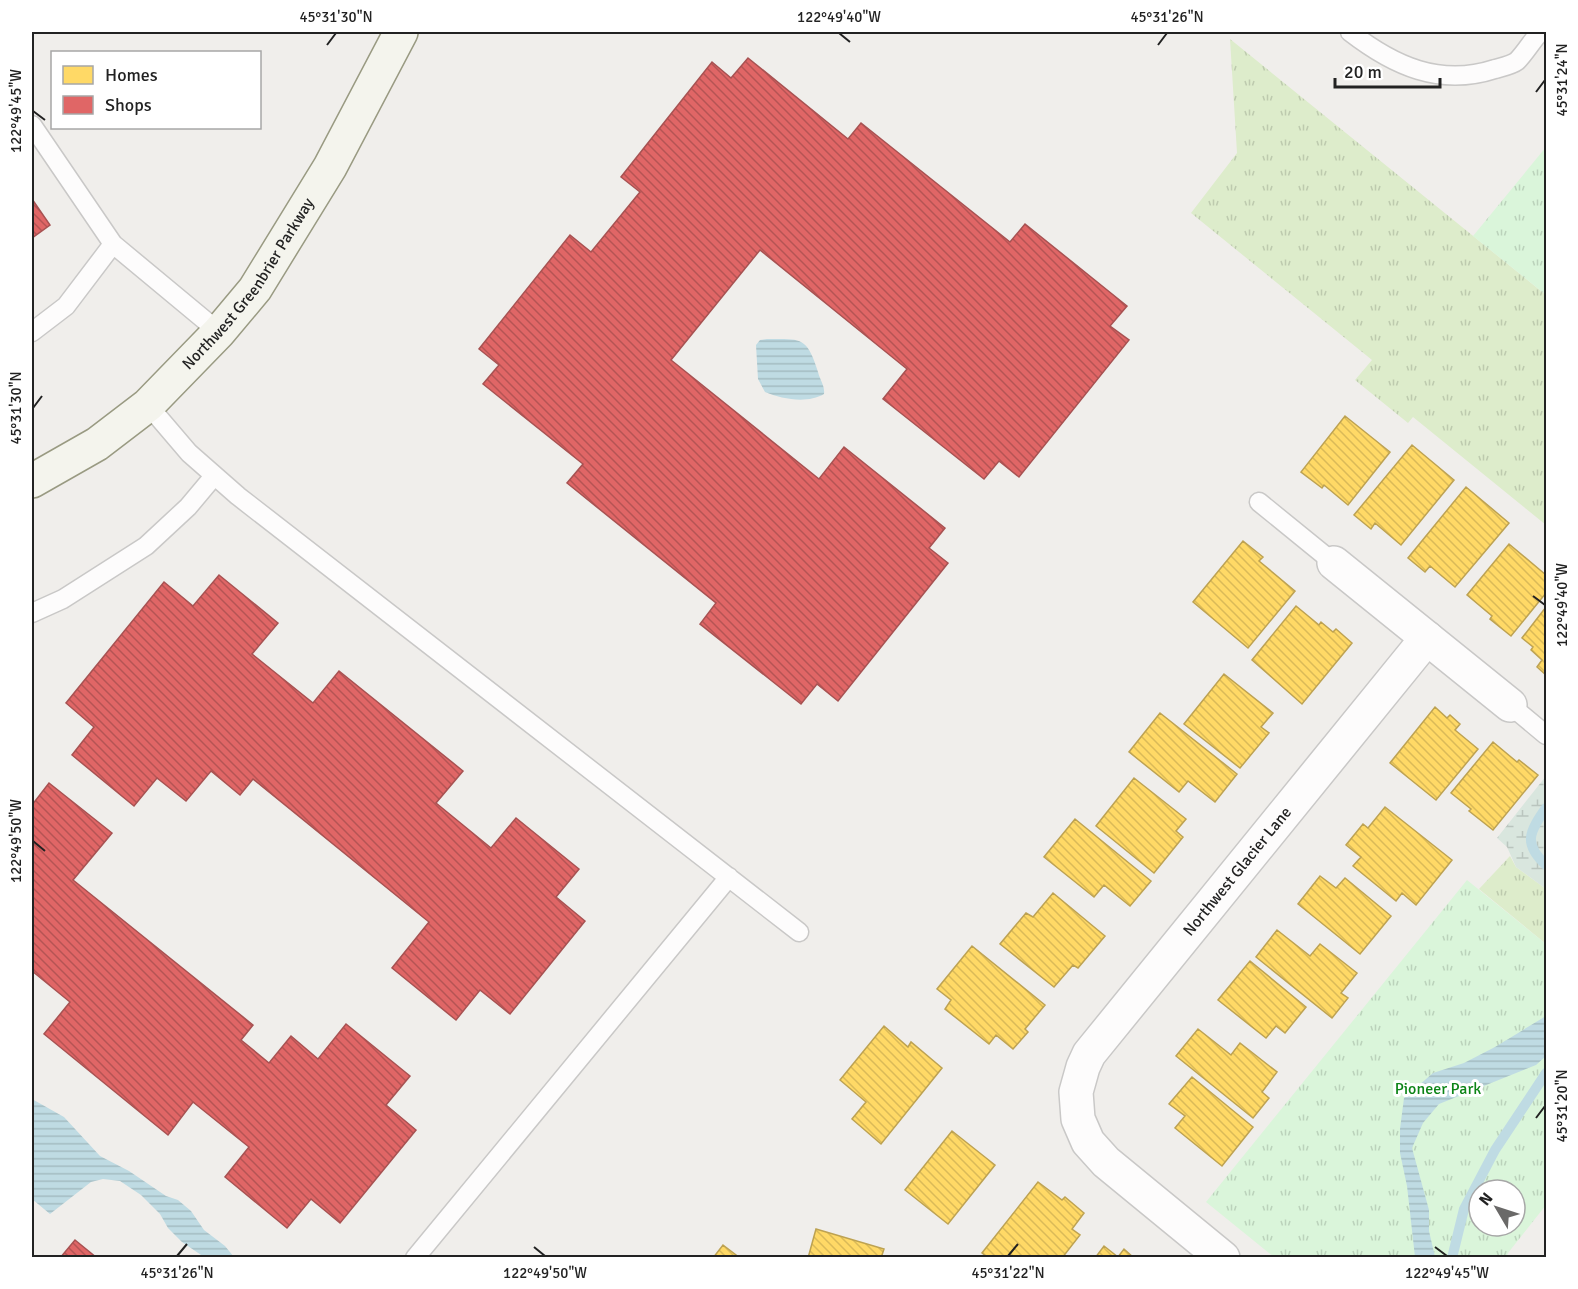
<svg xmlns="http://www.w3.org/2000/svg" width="1578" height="1289" font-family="Signika,sans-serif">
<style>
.grass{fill:url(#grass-tufts)}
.wetland{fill:url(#wetland-marsh)}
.park{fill:url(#park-tufts);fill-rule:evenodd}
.water{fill:url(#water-rules)}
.homes{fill:url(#homes-back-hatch);stroke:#bda252;stroke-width:1.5}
.shops{fill:url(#shops-back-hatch);stroke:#a75252;stroke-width:1.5}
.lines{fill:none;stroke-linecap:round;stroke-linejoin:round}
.stream{stroke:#bfdbe3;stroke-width:10}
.lane-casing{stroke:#c9c8c7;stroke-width:21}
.street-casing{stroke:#c9c8c7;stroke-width:36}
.secondary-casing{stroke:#999a82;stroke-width:36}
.lane{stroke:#fdfcfc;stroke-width:18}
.street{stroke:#fdfcfc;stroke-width:33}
.secondary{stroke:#f4f4ed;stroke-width:33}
.ticks{fill:none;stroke:#222;stroke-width:2}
.labels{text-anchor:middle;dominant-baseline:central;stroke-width:6;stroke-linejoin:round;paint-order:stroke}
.street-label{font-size:16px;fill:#222;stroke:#fff}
.park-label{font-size:16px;fill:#0c8416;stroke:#fff}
.neatline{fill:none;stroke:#222;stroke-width:2}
.ticks-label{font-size:15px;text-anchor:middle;fill:#222}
</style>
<defs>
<pattern id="grass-tufts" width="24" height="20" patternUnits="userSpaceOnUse" patternTransform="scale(1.5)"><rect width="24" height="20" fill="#ddeccb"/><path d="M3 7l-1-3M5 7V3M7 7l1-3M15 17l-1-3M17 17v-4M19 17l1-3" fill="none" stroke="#bdcaae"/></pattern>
<pattern id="wetland-marsh" width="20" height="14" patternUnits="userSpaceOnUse" patternTransform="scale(1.5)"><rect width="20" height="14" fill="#d9e6de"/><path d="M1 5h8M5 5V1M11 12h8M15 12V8" fill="none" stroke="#bac5be"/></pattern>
<pattern id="park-tufts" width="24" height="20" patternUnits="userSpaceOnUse" patternTransform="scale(1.5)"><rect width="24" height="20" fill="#daf5da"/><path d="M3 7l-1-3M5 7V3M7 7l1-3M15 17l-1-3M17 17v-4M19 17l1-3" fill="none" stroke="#bbd2bb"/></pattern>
<pattern id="water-rules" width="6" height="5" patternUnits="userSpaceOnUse" patternTransform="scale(1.5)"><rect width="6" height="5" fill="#bfdbe3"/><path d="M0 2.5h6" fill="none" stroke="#a4bcc2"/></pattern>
<pattern id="homes-back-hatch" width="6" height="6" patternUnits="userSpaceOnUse" patternTransform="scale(1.5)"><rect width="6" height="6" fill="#ffd966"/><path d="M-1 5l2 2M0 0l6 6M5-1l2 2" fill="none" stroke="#daba58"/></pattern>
<pattern id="shops-back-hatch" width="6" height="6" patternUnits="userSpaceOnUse" patternTransform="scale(1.5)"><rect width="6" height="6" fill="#e06666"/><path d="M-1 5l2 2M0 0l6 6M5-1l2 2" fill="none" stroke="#b55454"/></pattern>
</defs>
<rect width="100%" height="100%" fill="#f0eeeb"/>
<path class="grass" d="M 1230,39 L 1546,295 L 1546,525 L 1413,417 L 1408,423 L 1355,380 L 1372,360 L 1191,213 L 1237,153 Z
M 1510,856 L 1516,867 L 1546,889 L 1546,944 L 1479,889 Z"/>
<path class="wetland" d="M 1546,776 L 1546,889 L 1516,867 L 1507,847 L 1497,838 Z"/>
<path class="park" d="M 1546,147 L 1546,295 L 1473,236 Z
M 1467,880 L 1546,944 L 1546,1205 L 1508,1253 L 1506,1257 L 1274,1257 L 1206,1202 ZM 1479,1190 L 1515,1190 L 1515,1226 L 1479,1226 Z"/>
<path class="water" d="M 767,339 C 801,339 807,336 818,372 C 820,380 825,386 824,394 C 807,404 782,399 765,392 L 758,379 L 756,345 L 760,340 Z
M 1546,1016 L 1546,1056 L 1536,1065 L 1439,1104 L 1423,1123 L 1412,1148 L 1429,1210 L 1429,1231 L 1435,1257 L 1415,1257 L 1407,1186 L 1400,1153 L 1400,1129 L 1404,1098 L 1433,1073 L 1464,1063 L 1495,1047 Z
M 32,1099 L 64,1117 L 100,1156 L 129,1171 L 166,1196 L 178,1200 L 191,1211 L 204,1230 L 225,1246 L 234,1257 L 204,1257 L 182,1242 L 168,1228 L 160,1214 L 141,1195 L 120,1181 L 103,1179 L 91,1182 L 50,1214 L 32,1199 Z"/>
<path class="homes" d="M 1345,416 L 1390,452 L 1348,505 L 1324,485 L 1322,488 L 1301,472 Z
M 1412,445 L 1454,480 L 1401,545 L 1375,523 L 1371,529 L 1354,515 Z
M 1466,487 L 1509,523 L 1455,587 L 1430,566 L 1425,572 L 1408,558 Z
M 1243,541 L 1263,557 L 1259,561 L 1295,591 L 1248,648 L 1193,602 Z
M 1509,544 L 1546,575 L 1546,593 L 1511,636 L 1490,619 L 1492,616 L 1467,595 Z
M 1296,606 L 1319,625 L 1321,622 L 1333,632 L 1336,629 L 1352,643 L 1302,704 L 1252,660 Z
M 1546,607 L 1546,675 L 1537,667 L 1542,660 L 1531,650 L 1533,647 L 1522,638 Z
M 1224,674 L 1273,713 L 1261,727 L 1269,733 L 1240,768 L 1184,724 Z
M 1435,707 L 1447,718 L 1450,715 L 1460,724 L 1455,730 L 1478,749 L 1436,800 L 1390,763 Z
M 1160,713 L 1237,774 L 1215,802 L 1188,781 L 1179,792 L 1129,752 Z
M 1493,742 L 1517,762 L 1519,760 L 1538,775 L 1493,830 L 1469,811 L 1471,809 L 1451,793 Z
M 1134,778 L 1186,819 L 1176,831 L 1183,837 L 1154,873 L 1096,826 Z
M 1385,807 L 1452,860 L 1416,905 L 1402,893 L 1396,901 L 1353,866 L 1361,857 L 1346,845 L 1363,824 L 1368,828 Z
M 1075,819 L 1151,881 L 1130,906 L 1104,885 L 1094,897 L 1044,857 Z
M 1320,876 L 1336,888 L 1345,878 L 1391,916 L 1360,954 L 1298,904 Z
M 1053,893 L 1105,936 L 1078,968 L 1073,965 L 1054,987 L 1000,944 L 1026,913 L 1033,917 Z
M 1277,930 L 1310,956 L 1320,944 L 1357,973 L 1341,993 L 1348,998 L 1332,1018 L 1256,957 Z
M 972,946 L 1045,1005 L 1025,1029 L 1028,1032 L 1013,1049 L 996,1035 L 989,1044 L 945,1009 L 951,1000 L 937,989 Z
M 1250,961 L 1306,1007 L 1285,1033 L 1276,1026 L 1266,1038 L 1218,1000 Z
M 884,1026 L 908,1047 L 911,1042 L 942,1068 L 881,1144 L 852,1119 L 866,1102 L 840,1080 Z
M 1198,1029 L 1231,1055 L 1240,1043 L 1277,1072 L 1262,1092 L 1269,1098 L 1253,1118 L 1176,1056 Z
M 1192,1077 L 1253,1127 L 1222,1166 L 1175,1128 L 1185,1116 L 1169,1104 Z
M 952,1131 L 995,1165 L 948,1224 L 905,1190 Z
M 1038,1182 L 1062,1200 L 1065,1197 L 1084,1213 L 1072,1229 L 1080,1235 L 1062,1258 L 988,1258 L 982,1253 Z
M 816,1229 L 884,1249 L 881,1258 L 808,1258 Z
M 723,1245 L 740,1258 L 713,1258 Z
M 1104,1246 L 1118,1257 L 1124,1249 L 1134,1258 L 1095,1258 Z"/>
<path class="shops" d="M 748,58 L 848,139 L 861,123 L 1010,242 L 1025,224 L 1127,306 L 1110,326 L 1129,340 L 1019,477 L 999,461 L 984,479 L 883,399 L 907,369 L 760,250 L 671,360 L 819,479 L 844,447 L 945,528 L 929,548 L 948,563 L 838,701 L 817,684 L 801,704 L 700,624 L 716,603 L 567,483 L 583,464 L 483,384 L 499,365 L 479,349 L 570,235 L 591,252 L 640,192 L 621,177 L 712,62 L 731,78 Z
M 32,199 L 50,225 L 32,238 Z
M 219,575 L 278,623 L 252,654 L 313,703 L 339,671 L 463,771 L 436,803 L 491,848 L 516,818 L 579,869 L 556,897 L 585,921 L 510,1014 L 480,990 L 456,1020 L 392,968 L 429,922 L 253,779 L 240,795 L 211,771 L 186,801 L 157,778 L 134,806 L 72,755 L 94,727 L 66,703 L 164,582 L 193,606 Z
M 49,783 L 112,833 L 73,880 L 253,1025 L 241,1040 L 269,1063 L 291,1036 L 318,1059 L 346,1024 L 410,1076 L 386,1105 L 416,1130 L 340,1223 L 311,1199 L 287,1228 L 225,1177 L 249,1147 L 193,1102 L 168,1135 L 44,1034 L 70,1002 L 32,971 L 32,805 Z
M 75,1240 L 97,1258 L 60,1258 Z"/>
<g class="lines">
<path class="stream" d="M 1546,808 C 1529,832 1523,844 1546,865
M 1452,1258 L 1464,1209 L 1495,1150 L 1546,1073"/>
<g class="lane-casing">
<path id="lane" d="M 1350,32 C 1394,66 1440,87 1495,69 C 1502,67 1512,65 1517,61 C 1525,53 1532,41 1540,32
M 32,125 L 113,244 L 219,332
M 32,332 L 66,306 L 113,244
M 148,405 L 189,453 L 238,496 L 799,932
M 1259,502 L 1334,563
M 32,613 L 63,599 L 146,546 L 188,507 L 214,476
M 1510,705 L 1546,735
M 415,1258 L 729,877"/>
</g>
<g class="street-casing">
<g id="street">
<path d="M 1334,563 L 1510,705"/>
<path id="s1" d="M 1223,1258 L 1106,1162 L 1088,1142 L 1078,1119 L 1076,1092 L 1083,1067 L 1089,1054 L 1427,638"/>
</g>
</g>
<g class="secondary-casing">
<g id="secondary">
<path id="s2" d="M 32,481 L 97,444 L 148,405 L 219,332 L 255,289 L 330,167 L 401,32"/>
</g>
</g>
<use href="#lane" class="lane"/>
<use href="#street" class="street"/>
<use href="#secondary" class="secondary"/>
</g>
<path class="ticks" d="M 839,33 L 850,42M 327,45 L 336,33M 1158,45 L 1167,33M 1536,92 L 1545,80M 33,111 L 45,120M 33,408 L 42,396M 1533,596 L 1545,605M 33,841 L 45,851M 1536,1118 L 1545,1106M 534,1247 L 545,1256M 1435,1247 L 1447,1256M 177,1256 L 187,1244M 1008,1256 L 1018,1244"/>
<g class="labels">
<g class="street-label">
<text stroke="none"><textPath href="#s2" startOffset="297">Northwest Greenbrier Parkway</textPath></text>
<text stroke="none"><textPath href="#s1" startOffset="506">Northwest Glacier Lane</textPath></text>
</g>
<g class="park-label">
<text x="1438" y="1089">Pioneer Park</text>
</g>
</g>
<rect width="1578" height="1289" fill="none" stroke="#ffffff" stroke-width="66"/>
<rect x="51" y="51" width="210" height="78" fill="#ffffff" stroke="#a7a7a7" stroke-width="1.5"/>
<rect x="63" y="66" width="30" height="18" fill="#ffd966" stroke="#a7a7a7" stroke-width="1.5"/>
<text x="105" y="81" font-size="18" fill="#222222">Homes</text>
<rect x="63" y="96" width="30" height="18" fill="#e06666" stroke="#a7a7a7" stroke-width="1.5"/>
<text x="105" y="111" font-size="18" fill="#222222">Shops</text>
<g transform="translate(1497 1208) rotate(309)"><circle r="28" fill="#ffffff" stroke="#a7a7a7" stroke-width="1.5"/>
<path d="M0-4.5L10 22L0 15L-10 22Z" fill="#6a6968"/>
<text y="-9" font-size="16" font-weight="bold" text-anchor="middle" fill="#222222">N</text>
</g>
<path d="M1335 78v9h105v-9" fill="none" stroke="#222222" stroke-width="3"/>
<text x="1344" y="78" font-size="18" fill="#222222" stroke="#ffffff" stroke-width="4.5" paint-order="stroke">20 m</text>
<rect x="33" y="33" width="1512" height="1223" class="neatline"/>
<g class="ticks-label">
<text x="336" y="22">45°31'30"N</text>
<text x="839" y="22">122°49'40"W</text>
<text x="1167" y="22">45°31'26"N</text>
<text transform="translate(1562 80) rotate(-90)" y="5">45°31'24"N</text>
<text transform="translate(16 111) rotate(-90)" y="5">122°49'45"W</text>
<text transform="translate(16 408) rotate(-90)" y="5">45°31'30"N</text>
<text transform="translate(1562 605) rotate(-90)" y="5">122°49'40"W</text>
<text transform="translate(16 841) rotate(-90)" y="5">122°49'50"W</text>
<text transform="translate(1562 1106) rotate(-90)" y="5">45°31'20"N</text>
<text x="177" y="1278">45°31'26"N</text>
<text x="545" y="1278">122°49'50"W</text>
<text x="1008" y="1278">45°31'22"N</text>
<text x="1447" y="1278">122°49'45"W</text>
</g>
</svg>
